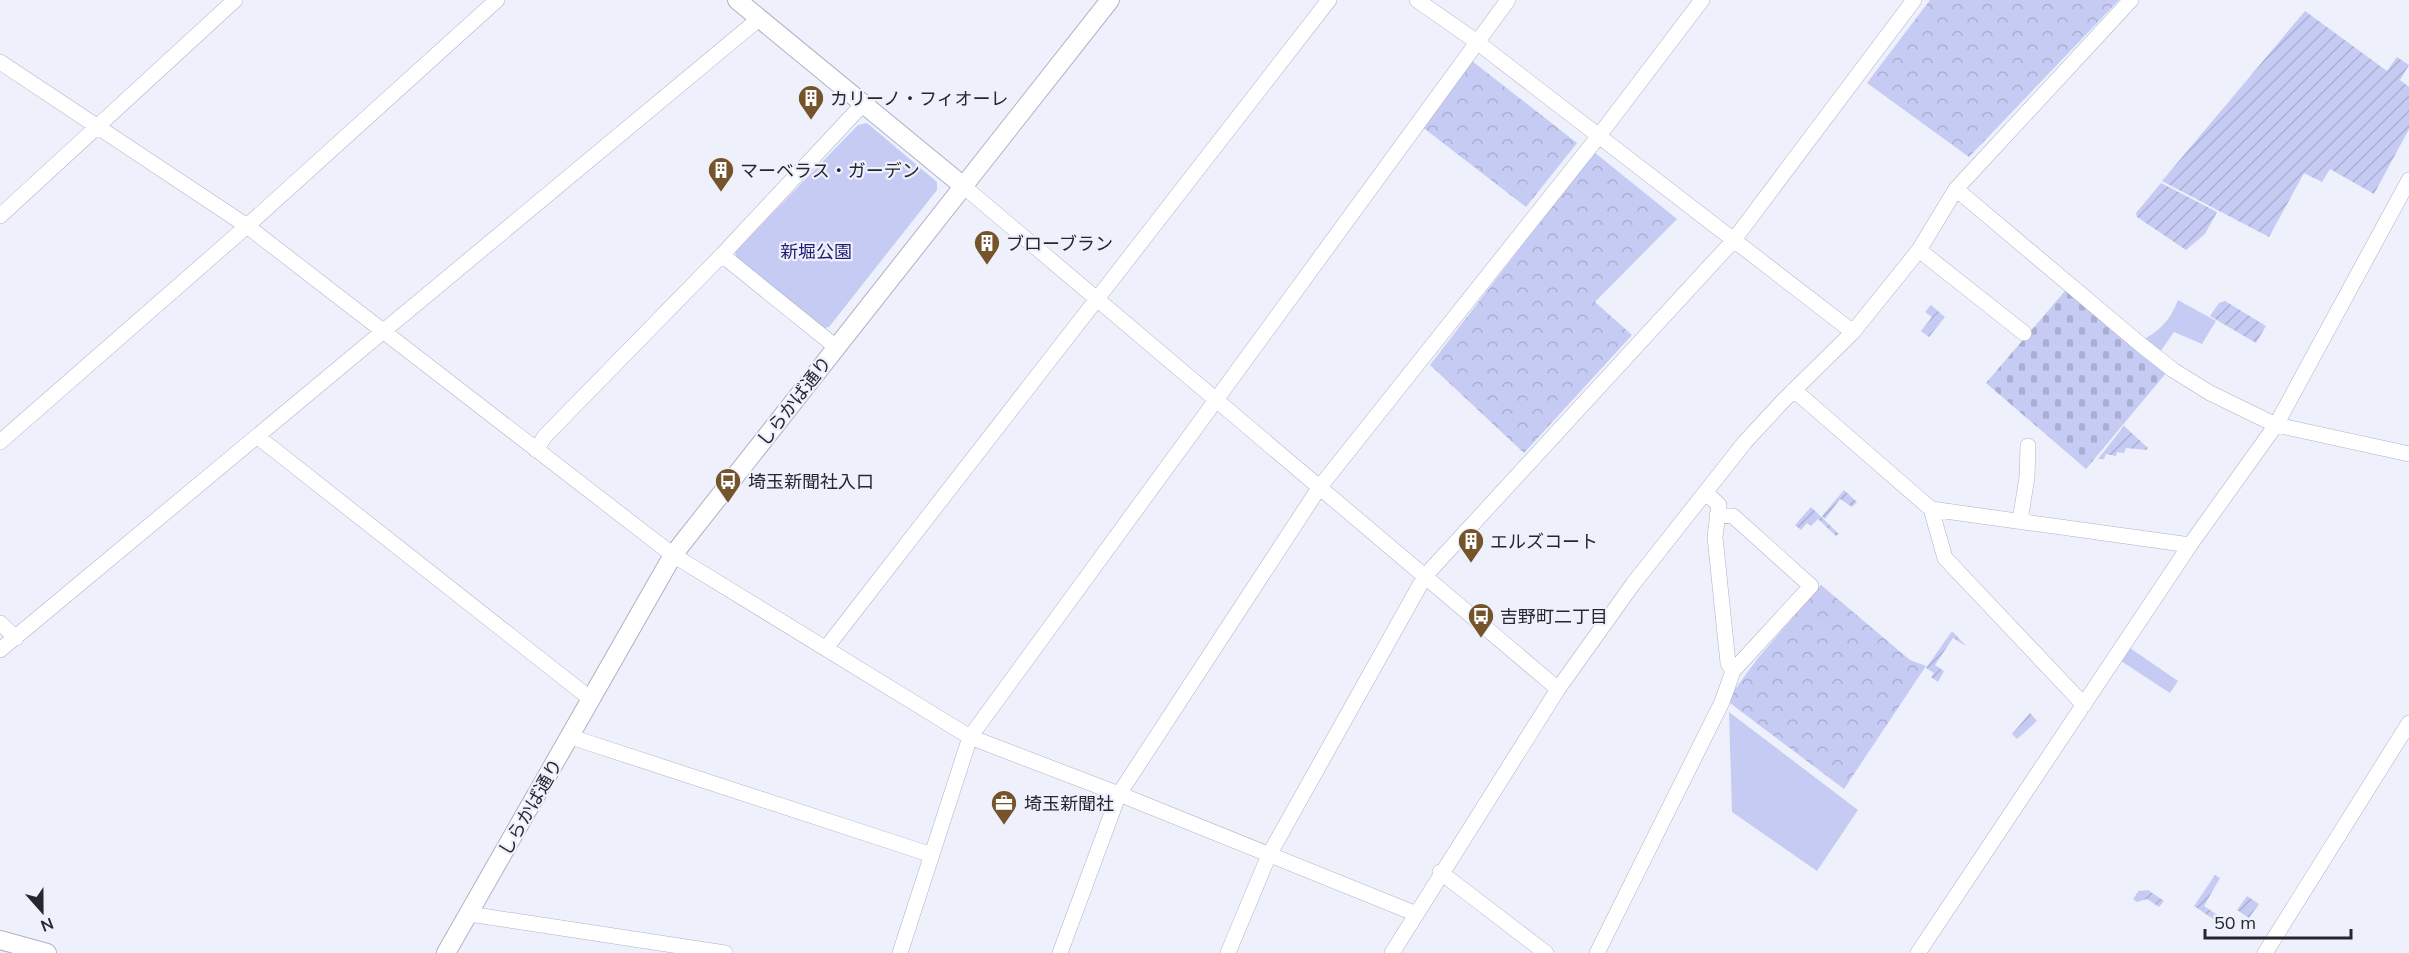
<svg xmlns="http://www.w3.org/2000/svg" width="2409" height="953" font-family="Mulish,'Noto Sans JP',sans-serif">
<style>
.green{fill:#c6cbf4}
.forest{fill:url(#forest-crowns)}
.cemetery{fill:url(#cemetery-stones)}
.garden{fill:url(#garden-furrows)}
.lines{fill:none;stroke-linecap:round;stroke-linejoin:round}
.minor-casing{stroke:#afb2c6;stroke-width:16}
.tertiary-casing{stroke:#afb2c6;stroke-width:20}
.minor{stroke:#fff;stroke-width:15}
.tertiary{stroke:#fff;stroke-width:18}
.labels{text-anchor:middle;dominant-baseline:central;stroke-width:4.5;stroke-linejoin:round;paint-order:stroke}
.poi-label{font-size:18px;fill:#26272e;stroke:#eef0fc;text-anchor:start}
.park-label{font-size:18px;fill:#251b6f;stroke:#eef0fc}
.street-label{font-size:18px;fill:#26272e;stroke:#eef0fc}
</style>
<defs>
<pattern id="forest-crowns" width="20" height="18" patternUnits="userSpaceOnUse" patternTransform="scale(1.5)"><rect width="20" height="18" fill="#c6cbf4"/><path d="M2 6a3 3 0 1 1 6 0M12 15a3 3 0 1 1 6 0" fill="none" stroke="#aaaed2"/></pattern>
<pattern id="cemetery-stones" width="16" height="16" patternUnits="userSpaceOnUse" patternTransform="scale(1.5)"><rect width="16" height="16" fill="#c6cbf4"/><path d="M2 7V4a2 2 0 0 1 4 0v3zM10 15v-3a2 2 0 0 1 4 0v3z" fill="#aaaed2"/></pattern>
<pattern id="garden-furrows" width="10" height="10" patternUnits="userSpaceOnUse" patternTransform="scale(1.5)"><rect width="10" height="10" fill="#c6cbf4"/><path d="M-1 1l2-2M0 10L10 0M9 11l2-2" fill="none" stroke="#aaaed2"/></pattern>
</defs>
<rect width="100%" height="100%" fill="#eef0fc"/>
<path class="green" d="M 867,123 L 937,182 L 937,190 L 829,327 L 821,329 L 737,262 L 735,252 L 858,125 Z
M 2178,300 L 2216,321 L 2202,344 L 2174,332 L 2160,352 L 2142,340 C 2160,331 2171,319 2178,300 Z
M 2130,648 L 2178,681 L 2170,693 L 2121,661 Z
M 1729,712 L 1858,810 L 1817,871 L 1732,812 Z"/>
<path class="forest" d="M 1930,0 L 2119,0 L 1969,157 L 1867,83 Z
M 1472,61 L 1577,143 L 1526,207 L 1421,126 Z
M 1594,152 L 1677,219 L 1595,302 L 1632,335 L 1524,453 L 1430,365 Z
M 1821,585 L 1910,660 L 1926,666 L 1844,789 L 1730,703 L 1730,696 L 1758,658 Z"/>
<path class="cemetery" d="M 2072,290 L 2167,372 L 2086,469 L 1986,383 L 2065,291 Z"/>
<path class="garden" d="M 2305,11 L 2387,71 L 2397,57 L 2409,65 L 2400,80 L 2409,87 L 2409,129 L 2374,194 L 2330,169 L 2322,182 L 2304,173 L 2269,237 L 2162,181 Z
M 2161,183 L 2217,212 L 2205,234 L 2186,250 L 2137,217 L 2136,213 Z
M 2225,301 L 2266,326 L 2256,343 L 2210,316 L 2219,303 Z
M 1931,305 L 1945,317 L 1929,337 L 1921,331 L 1932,317 L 1925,312 Z
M 2124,426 L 2148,448 L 2146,450 L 2126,448 L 2124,453 L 2117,452 L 2116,456 L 2106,454 L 2104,459 L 2098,459 Z
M 1844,490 L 1857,502 L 1852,507 L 1840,499 L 1825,519 L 1822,516 Z
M 1811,507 L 1839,534 L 1836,536 L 1818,519 L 1811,526 L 1807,523 L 1801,530 L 1795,525 Z
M 1952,631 L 1966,646 L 1953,638 L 1935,665 L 1944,671 L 1938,682 L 1931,677 L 1934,673 L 1926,668 Z
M 2030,713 L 2037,721 L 2017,739 L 2012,734 Z
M 2215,875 L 2220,878 L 2204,906 L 2222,918 L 2219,923 L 2194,906 Z
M 2148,890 L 2164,901 L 2159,907 L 2147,899 L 2137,902 L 2133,899 L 2139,891 Z
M 2247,896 L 2259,904 L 2249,918 L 2237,910 Z"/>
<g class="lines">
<g class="minor-casing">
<path id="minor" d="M 1417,0 L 1477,42 L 1853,332
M 0,62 L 247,226 L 673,555 L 970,737 L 1119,794 L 1414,913
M 962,185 L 1558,689
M 1956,189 L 2140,344 L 2173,370 L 2210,393 L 2276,425 L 2409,454
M 0,216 L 235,0
M 1919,250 L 2024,333
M 722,255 L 836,347
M 1794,390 L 1931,509 L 2190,545
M 258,437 L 592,700
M 0,442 L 247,226 L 497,0
M 536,450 L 545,436 L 722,255 L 863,104
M 1706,493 L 1719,505 L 1715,537 L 1728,663 L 1733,671
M 1931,509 L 1945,558 L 2084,705
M 2020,521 L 2027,477 L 2028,446
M 0,623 L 16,638
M 826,648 L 1329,0
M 0,650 L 760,18
M 571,737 L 932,855
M 1440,872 L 1546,953
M 469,914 L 725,953
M 900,953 L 970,737 L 1508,0
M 1060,953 L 1119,794 L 1319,488 L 1598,137 L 1702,0
M 1228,953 L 1269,855 L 1425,576 L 1733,241 L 1914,0
M 1392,953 L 1558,689 L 1633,584 L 1745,442 L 1782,402 L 1853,332 L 1919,250 L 1956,189 L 2131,0
M 1597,953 L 1722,702 L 1733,671 L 1811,586 L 1733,516 L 1717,515
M 1918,953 L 2190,545 L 2276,425 L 2409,180
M 2265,953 L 2409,723"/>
</g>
<g class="tertiary-casing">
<path id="tertiary" d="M 737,0 L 962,185
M 0,940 L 47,953
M 446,953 L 673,555 L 1110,0"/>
</g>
<use href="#minor" class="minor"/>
<use href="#tertiary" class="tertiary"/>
</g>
<defs>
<g id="building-pin" transform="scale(1.35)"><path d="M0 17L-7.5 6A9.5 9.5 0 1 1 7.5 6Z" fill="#76542b" stroke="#eef0fc"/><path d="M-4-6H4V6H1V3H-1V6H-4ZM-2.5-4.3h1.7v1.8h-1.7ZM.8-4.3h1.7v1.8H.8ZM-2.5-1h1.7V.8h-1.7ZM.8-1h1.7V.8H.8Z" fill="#fff"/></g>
<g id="bus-pin" transform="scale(1.35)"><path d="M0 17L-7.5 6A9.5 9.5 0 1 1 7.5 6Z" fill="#76542b" stroke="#eef0fc"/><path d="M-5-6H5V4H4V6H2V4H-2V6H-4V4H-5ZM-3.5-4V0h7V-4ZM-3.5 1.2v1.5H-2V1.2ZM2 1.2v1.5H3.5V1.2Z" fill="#fff"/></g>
<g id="office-pin" transform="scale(1.35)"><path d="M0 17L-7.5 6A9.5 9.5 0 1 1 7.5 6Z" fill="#76542b" stroke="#eef0fc"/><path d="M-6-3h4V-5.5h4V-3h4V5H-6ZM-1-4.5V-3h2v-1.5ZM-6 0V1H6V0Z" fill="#fff"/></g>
</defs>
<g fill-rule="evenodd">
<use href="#building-pin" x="811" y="98"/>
<use href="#building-pin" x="721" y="170"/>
<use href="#building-pin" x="987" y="243"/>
<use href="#bus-pin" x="728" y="481"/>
<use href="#building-pin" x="1471" y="541"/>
<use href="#bus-pin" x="1481" y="616"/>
<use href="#office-pin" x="1004" y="803"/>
</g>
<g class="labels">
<g class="poi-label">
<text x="830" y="98">カリーノ・フィオーレ</text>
<text x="740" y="170">マーベラス・ガーデン</text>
<text x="1006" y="243">ブローブラン</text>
<text x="748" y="481">埼玉新聞社入口</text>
<text x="1490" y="541">エルズコート</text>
<text x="1500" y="616">吉野町二丁目</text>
<text x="1024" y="803">埼玉新聞社</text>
</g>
<g class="park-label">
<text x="816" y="251">新堀公園</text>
</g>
<g class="street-label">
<text transform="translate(794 401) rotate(-52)">しらかば通り</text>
<text transform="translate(530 807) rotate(-60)">しらかば通り</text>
</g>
</g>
<g transform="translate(42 911) rotate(159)" stroke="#eef0fc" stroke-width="4.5" paint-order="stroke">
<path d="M0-4.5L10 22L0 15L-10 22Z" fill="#26272e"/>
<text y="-9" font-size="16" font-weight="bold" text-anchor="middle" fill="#26272e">N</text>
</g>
<path d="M2205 929v9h146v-9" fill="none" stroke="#26272e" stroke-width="3"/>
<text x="2214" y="929" font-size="18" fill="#26272e" stroke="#eef0fc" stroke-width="4.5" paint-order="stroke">50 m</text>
</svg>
